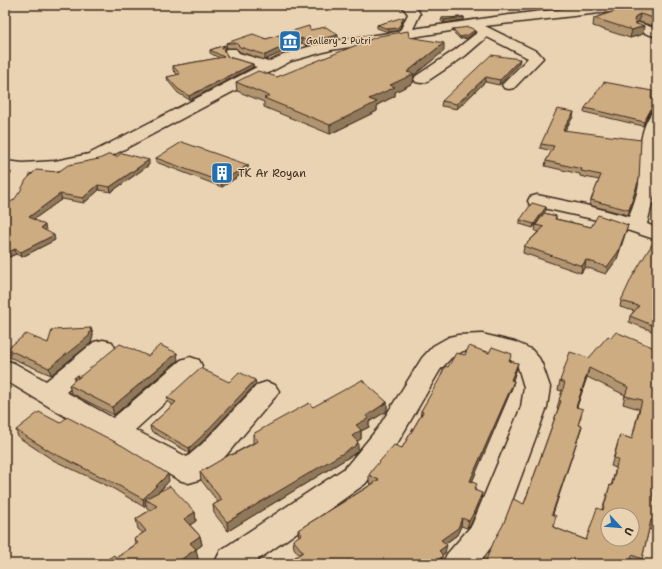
<svg xmlns="http://www.w3.org/2000/svg" width="662" height="569" font-family="'Shantell Sans',sans-serif">
<style>
.lines{fill:none;stroke-linecap:round;stroke-linejoin:round}
.minor-casing{stroke:#3b2a1e;stroke-width:3}
.minor{fill:#ead3b2;fill-rule:evenodd}
.wall{fill:#b1946f;stroke:#3b2a1e;fill-rule:evenodd}
.shaded-wall{fill:#90785a;stroke:#3b2a1e}
.building{fill:#ceac81;stroke:#3b2a1e;fill-rule:evenodd}
.labels{text-anchor:middle;dominant-baseline:central;stroke-width:3;stroke-linejoin:round;paint-order:stroke}
.far-poi-label{font-size:9px;fill:#3b2a1e;stroke:#ead3b2;text-anchor:start}
.poi-label{font-size:11px;fill:#3b2a1e;stroke:#ead3b2;text-anchor:start}
</style>
<rect width="100%" height="100%" fill="#ead3b2"/>
<filter id="ink" filterUnits="userSpaceOnUse"><feTurbulence type="fractalNoise" baseFrequency=".025" numOctaves="2"/><feDisplacementMap in="SourceGraphic" scale="8" xChannelSelector="R" yChannelSelector="G"/><feConvolveMatrix kernelMatrix="1 2 1 2 8 2 1 2 1" color-interpolation-filters="sRGB"/></filter>
<g filter="url(#ink)">
<g class="lines">
<g class="minor-casing">
<path id="minor" d="M 401,5 L 415,5 L 420,14 L 413,29 C 488,18 565,5 641,5 L 639,7 L 635,9 L 485,26 L 538,52 L 543,58 L 514,88 L 509,89 L 504,88 L 502,85 L 528,58 L 487,37 L 465,56 L 426,82 L 421,83 L 416,82 L 414,79 L 416,76 L 455,50 L 478,32 L 469,28 L 331,50 L 291,61 L 100,162 L 55,171 L 30,173 C 25,186 20,205 5,209 L 5,189 L 12,172 L 5,171 L 5,161 L 23,163 L 55,161 L 89,154 L 257,67 L 229,59 L 224,52 L 226,49 L 236,49 L 239,53 L 268,62 C 307,42 354,38 397,32 L 401,29 L 408,14 Z
M 639,23 L 657,29 L 657,37 L 635,30 L 633,27 L 635,24 Z
M 657,112 L 657,183 L 647,224 L 657,228 L 657,240 L 597,220 L 530,205 L 528,201 L 530,197 L 537,195 L 585,205 L 629,217 C 633,206 637,195 639,184 C 641,161 637,134 651,114 Z
M 482,334 L 515,342 L 531,349 L 539,358 L 542,364 L 550,387 L 547,407 L 500,533 L 495,542 L 478,564 L 442,564 L 447,554 L 472,525 L 521,407 L 524,387 L 518,367 L 513,361 L 498,354 L 482,350 L 463,351 L 451,358 L 440,370 L 398,442 L 365,484 L 252,564 L 218,564 L 216,560 L 221,550 L 345,468 L 378,428 L 422,358 L 433,346 L 449,337 L 458,335 Z
M 103,340 L 112,342 L 115,348 L 112,354 L 66,392 L 113,418 L 181,360 L 190,357 L 199,360 L 202,366 L 199,372 L 135,430 L 187,457 L 202,444 L 257,385 L 266,382 L 275,385 L 279,391 L 275,397 L 222,460 L 199,480 L 189,483 L 179,480 L 66,417 L 5,380 L 5,360 L 14,363 L 46,381 L 94,342 Z"/>
</g>
<use href="#minor" class="minor"/>
</g>
<path class="wall" d="M 536,5 L 595,5 L 539,8 Z
M 657,5 L 657,27 L 639,22 L 636,23 L 643,34 L 630,38 L 593,26 L 594,18 Z
M 464,17 L 464,20 L 444,23 L 441,21 L 442,18 Z
M 403,19 L 400,28 L 396,31 L 388,32 L 377,28 L 377,25 Z
M 453,29 L 475,32 L 468,38 L 460,39 L 453,32 Z
M 310,30 L 338,39 L 307,46 L 302,43 L 265,60 L 240,52 L 236,48 L 227,48 L 226,43 L 266,39 Z
M 409,37 L 444,51 L 414,75 L 413,83 L 395,92 L 395,96 L 377,105 L 377,111 L 330,134 L 264,107 L 264,102 L 237,91 L 236,82 L 277,77 Z
M 225,45 L 225,48 L 224,50 L 228,57 L 253,64 L 253,67 L 190,100 L 178,93 L 168,81 L 167,77 L 178,75 L 173,70 L 173,66 L 219,58 L 210,53 L 210,50 Z
M 520,59 L 519,63 L 499,85 L 485,82 L 457,109 L 441,106 L 442,101 Z
M 651,98 L 657,100 L 655,108 L 650,113 L 643,126 L 584,112 L 585,108 Z
M 573,117 L 565,130 L 639,179 L 628,215 L 589,205 L 599,180 L 580,176 L 580,174 L 545,166 L 546,161 L 552,151 L 540,148 L 541,144 Z
M 116,157 L 149,165 L 111,192 L 99,190 L 84,203 L 62,199 L 34,219 L 46,230 L 46,231 L 55,240 L 22,257 L 16,254 L 5,259 L 14,200 L 58,172 Z
M 156,158 L 248,165 L 248,170 L 222,187 L 156,162 Z
M 546,207 L 546,210 L 544,213 L 556,216 L 556,219 L 591,227 L 628,225 L 617,259 L 606,274 L 585,267 L 581,273 L 523,253 L 524,246 L 538,232 L 535,231 L 536,225 L 544,213 L 533,228 L 520,224 L 520,220 Z
M 657,236 L 657,333 L 629,322 L 630,316 L 634,311 L 620,307 L 621,301 Z
M 91,328 L 93,335 L 91,343 L 51,375 L 9,357 L 7,349 L 48,343 Z
M 611,338 L 657,349 L 655,473 L 653,501 L 655,522 L 651,530 L 649,529 L 642,559 L 640,564 L 484,564 L 524,504 L 558,409 L 557,408 L 562,391 L 558,390 L 560,381 L 589,358 ZM 587,377 L 625,395 L 623,404 L 639,409 L 632,439 L 620,435 L 611,466 L 616,468 L 611,486 L 610,485 L 602,510 L 586,540 L 553,527 L 552,515 L 579,435 L 578,425 L 581,417 L 577,407 Z
M 465,355 L 511,362 L 516,371 L 513,380 L 514,381 L 512,388 L 472,482 L 481,501 L 471,524 L 467,528 L 461,526 L 457,535 L 445,544 L 445,553 L 442,555 L 441,564 L 292,564 L 292,559 L 299,555 L 294,548 L 293,540 L 299,537 L 298,530 L 372,484 L 369,483 L 369,475 L 402,448 L 420,417 L 421,411 L 448,367 Z
M 148,356 L 178,360 L 114,415 L 71,393 L 69,385 L 74,381 L 74,378 L 78,377 Z
M 255,380 L 256,384 L 201,443 L 190,453 L 151,431 L 150,426 L 173,405 L 168,402 L 167,398 L 229,382 Z
M 387,402 L 387,411 L 369,422 L 369,427 L 361,431 L 361,439 L 357,441 L 358,450 L 354,454 L 228,531 L 214,513 L 213,505 L 218,502 L 201,480 L 200,472 L 253,443 L 253,434 L 313,407 Z
M 16,430 L 169,481 L 159,492 L 195,512 L 196,521 L 190,525 L 200,536 L 202,545 L 196,549 L 198,559 L 116,558 L 136,544 L 134,539 L 143,533 L 138,529 L 136,519 L 150,510 L 147,508 L 146,505 L 144,507 L 114,489 L 53,460 L 18,437 Z"/>
<path class="shaded-wall" d="M 640,14 L 639,22 L 634,23 L 634,20 L 636,16 Z
M 404,17 L 403,19 L 400,28 L 396,31 L 388,32 L 388,29 Z
M 464,17 L 464,20 L 444,23 L 444,20 Z
M 644,26 L 643,34 L 630,38 L 632,30 Z
M 475,30 L 475,32 L 468,38 L 460,39 L 460,37 Z
M 338,35 L 338,39 L 307,46 L 307,42 Z
M 302,38 L 302,43 L 265,60 L 265,55 Z
M 444,43 L 444,51 L 414,75 L 413,83 L 395,92 L 395,96 L 377,105 L 377,111 L 330,134 L 330,125 L 369,99 L 407,72 Z
M 225,45 L 225,48 L 222,52 L 222,48 Z
M 520,59 L 519,63 L 499,85 L 500,80 Z
M 253,64 L 253,67 L 190,100 L 189,96 Z
M 486,77 L 485,82 L 457,109 L 457,104 Z
M 657,100 L 654,105 L 656,104 L 655,108 L 650,113 L 643,126 L 644,122 Z
M 574,112 L 573,117 L 562,135 L 563,130 Z
M 149,160 L 149,165 L 111,192 L 110,187 Z
M 248,165 L 248,170 L 222,187 L 221,182 Z
M 98,185 L 99,190 L 84,203 L 83,198 Z
M 60,194 L 62,199 L 30,222 L 29,217 Z
M 546,207 L 546,210 L 533,228 L 534,224 Z
M 45,225 L 46,230 L 42,233 L 41,228 Z
M 628,225 L 617,259 L 606,274 L 607,267 Z
M 54,235 L 55,240 L 22,257 L 21,252 Z
M 15,249 L 16,254 L 5,259 L 5,254 Z
M 586,260 L 585,267 L 581,273 L 582,266 Z
M 91,328 L 93,335 L 91,343 L 51,375 L 49,368 Z
M 177,353 L 178,360 L 114,415 L 112,407 Z
M 518,363 L 516,371 L 510,387 L 511,380 Z
M 589,368 L 587,377 L 574,415 L 576,407 Z
M 255,380 L 256,384 L 201,443 L 190,453 L 189,448 Z
M 514,381 L 512,388 L 469,489 L 470,481 Z
M 387,402 L 387,411 L 369,422 L 369,427 L 361,431 L 361,439 L 352,444 L 352,436 L 356,425 L 366,416 Z
M 582,426 L 579,435 L 550,523 L 552,514 Z
M 358,442 L 358,450 L 354,454 L 228,531 L 227,522 Z
M 168,474 L 169,481 L 149,502 L 145,499 L 146,505 L 144,507 L 143,499 Z
M 482,493 L 481,501 L 471,524 L 467,528 L 469,521 Z
M 195,512 L 196,521 L 186,528 L 184,519 Z
M 462,518 L 461,526 L 457,535 L 440,547 L 441,540 Z
M 200,536 L 202,545 L 192,552 L 190,543 Z
M 447,545 L 445,553 L 442,555 L 441,564 L 431,564 L 439,551 Z
M 196,549 L 198,559 L 190,564 L 175,564 Z
M 349,560 L 349,564 L 344,564 Z"/>
<path class="building" d="M 634,5 L 657,5 L 657,19 L 640,14 L 636,16 L 634,20 L 636,24 L 644,26 L 632,30 L 594,18 Z
M 404,17 L 400,25 L 397,28 L 388,29 L 377,25 Z
M 464,17 L 444,20 L 442,18 Z
M 309,26 L 310,30 L 326,27 L 338,35 L 307,42 L 302,38 L 265,55 L 240,47 L 236,43 L 226,43 L 253,34 L 266,39 Z
M 469,27 L 475,30 L 468,35 L 460,37 L 453,29 Z
M 408,31 L 409,37 L 444,43 L 407,72 L 414,74 L 390,85 L 395,87 L 369,99 L 377,102 L 330,125 L 264,98 L 269,96 L 236,82 L 258,71 L 277,77 L 379,36 Z
M 225,45 L 222,48 L 228,57 L 253,64 L 189,96 L 178,89 L 167,77 L 180,74 L 173,66 L 224,57 L 210,50 Z
M 491,55 L 520,59 L 500,80 L 486,77 L 457,104 L 442,101 Z
M 604,82 L 652,91 L 651,98 L 657,100 L 654,104 L 656,104 L 651,109 L 644,122 L 585,108 Z
M 557,109 L 574,112 L 563,130 L 641,140 L 639,179 L 629,210 L 591,200 L 601,175 L 581,171 L 582,169 L 546,161 L 554,146 L 541,144 Z
M 182,142 L 248,165 L 221,182 L 156,158 Z
M 122,153 L 149,160 L 110,187 L 98,185 L 83,198 L 60,194 L 29,217 L 45,225 L 41,228 L 54,235 L 21,252 L 15,249 L 5,254 L 5,205 L 14,200 L 21,190 L 26,180 L 36,170 L 58,172 L 68,165 L 99,159 L 110,154 L 116,157 Z
M 532,203 L 546,207 L 534,224 L 520,220 Z
M 544,213 L 556,216 L 555,219 L 591,227 L 598,215 L 628,225 L 618,252 L 607,267 L 586,260 L 582,266 L 524,246 L 544,227 L 536,225 Z
M 657,236 L 657,327 L 630,316 L 639,306 L 621,301 L 632,277 Z
M 91,328 L 89,336 L 49,368 L 7,349 L 26,334 L 48,343 L 52,330 Z
M 616,332 L 657,349 L 657,466 L 655,473 L 657,474 L 653,501 L 657,502 L 657,511 L 655,522 L 651,520 L 642,559 L 632,555 L 630,564 L 484,564 L 495,539 L 503,525 L 513,499 L 524,504 L 561,401 L 559,400 L 565,383 L 560,381 L 570,352 L 589,358 L 608,336 L 611,338 ZM 589,368 L 628,387 L 625,396 L 642,400 L 632,439 L 620,435 L 614,458 L 618,459 L 612,486 L 610,485 L 603,510 L 597,508 L 586,540 L 553,527 L 556,516 L 552,514 L 582,426 L 578,425 L 583,409 L 576,407 ZM 608,515 L 632,515 L 632,539 L 608,539 Z
M 120,344 L 148,356 L 160,345 L 177,353 L 112,407 L 69,385 L 76,379 L 74,378 L 78,375 L 77,379 Z
M 469,346 L 489,353 L 492,347 L 512,354 L 509,361 L 518,363 L 511,380 L 514,381 L 470,481 L 477,484 L 474,490 L 482,493 L 472,516 L 469,521 L 462,518 L 458,528 L 441,540 L 447,545 L 439,551 L 442,554 L 442,557 L 431,564 L 353,564 L 349,560 L 344,564 L 296,564 L 292,559 L 303,552 L 293,540 L 302,534 L 298,530 L 379,480 L 369,475 L 373,469 L 394,445 L 402,448 L 423,412 L 421,411 L 440,378 L 445,366 L 448,367 L 456,353 L 465,355 Z
M 200,368 L 229,382 L 239,372 L 255,380 L 200,438 L 189,448 L 150,426 L 176,402 L 167,398 Z
M 362,380 L 387,402 L 366,416 L 369,418 L 356,425 L 361,430 L 352,436 L 358,442 L 355,446 L 227,522 L 213,505 L 222,500 L 200,472 L 231,454 L 232,455 L 258,441 L 253,434 L 276,421 L 309,403 L 313,407 Z
M 39,412 L 60,423 L 67,417 L 123,446 L 168,474 L 143,499 L 112,482 L 51,452 L 16,430 Z
M 170,486 L 195,512 L 184,519 L 200,536 L 190,543 L 196,549 L 175,564 L 100,564 L 114,555 L 116,558 L 138,543 L 134,539 L 146,531 L 136,519 L 157,506 L 145,499 Z"/>
</g>
<defs>
<g id="museum-square" transform="scale(1.15)"><rect x="-9" y="-9" width="18" height="18" rx="4" fill="#1f6fb2" stroke="#ead3b2"/><path d="M0-6L6-3V-2H-6V-3ZM-5-1h2V3h-2ZM-1-1h2V3h-2ZM3-1h2V3H3ZM-6 4H6V6H-6Z" fill="#fff"/></g>
<g id="building-square" transform="scale(1.15)"><rect x="-9" y="-9" width="18" height="18" rx="4" fill="#1f6fb2" stroke="#ead3b2"/><path d="M-4-6H4V6H1V3H-1V6H-4ZM-2.5-4.3h1.7v1.8h-1.7ZM.8-4.3h1.7v1.8H.8ZM-2.5-1h1.7V.8h-1.7ZM.8-1h1.7V.8H.8Z" fill="#fff"/></g>
</defs>
<g fill-rule="evenodd">
<use href="#museum-square" x="290" y="41"/>
<use href="#building-square" x="222" y="173"/>
</g>
<g class="labels">
<g class="far-poi-label">
<text x="306" y="41">Gallery 2 Putri</text>
</g>
<g class="poi-label">
<text x="238" y="173">TK Ar Royan</text>
</g>
</g>
<rect width="662" height="569" fill="none" stroke="#ead3b2" stroke-width="20"/>
<rect x="10" y="10" width="642" height="549" fill="none" stroke="#3b2a1e" stroke-width="1.5" filter="url(#ink)"/>
<g transform="translate(620 527) rotate(116)"><circle r="19" fill="#ead3b2" stroke="#a48f77"/>
<path d="M0-3L7 15L0 10L-7 15Z" fill="#1f6fb2"/>
<text y="-6" font-size="11" font-weight="bold" text-anchor="middle" fill="#3b2a1e">U</text>
</g>
</svg>
